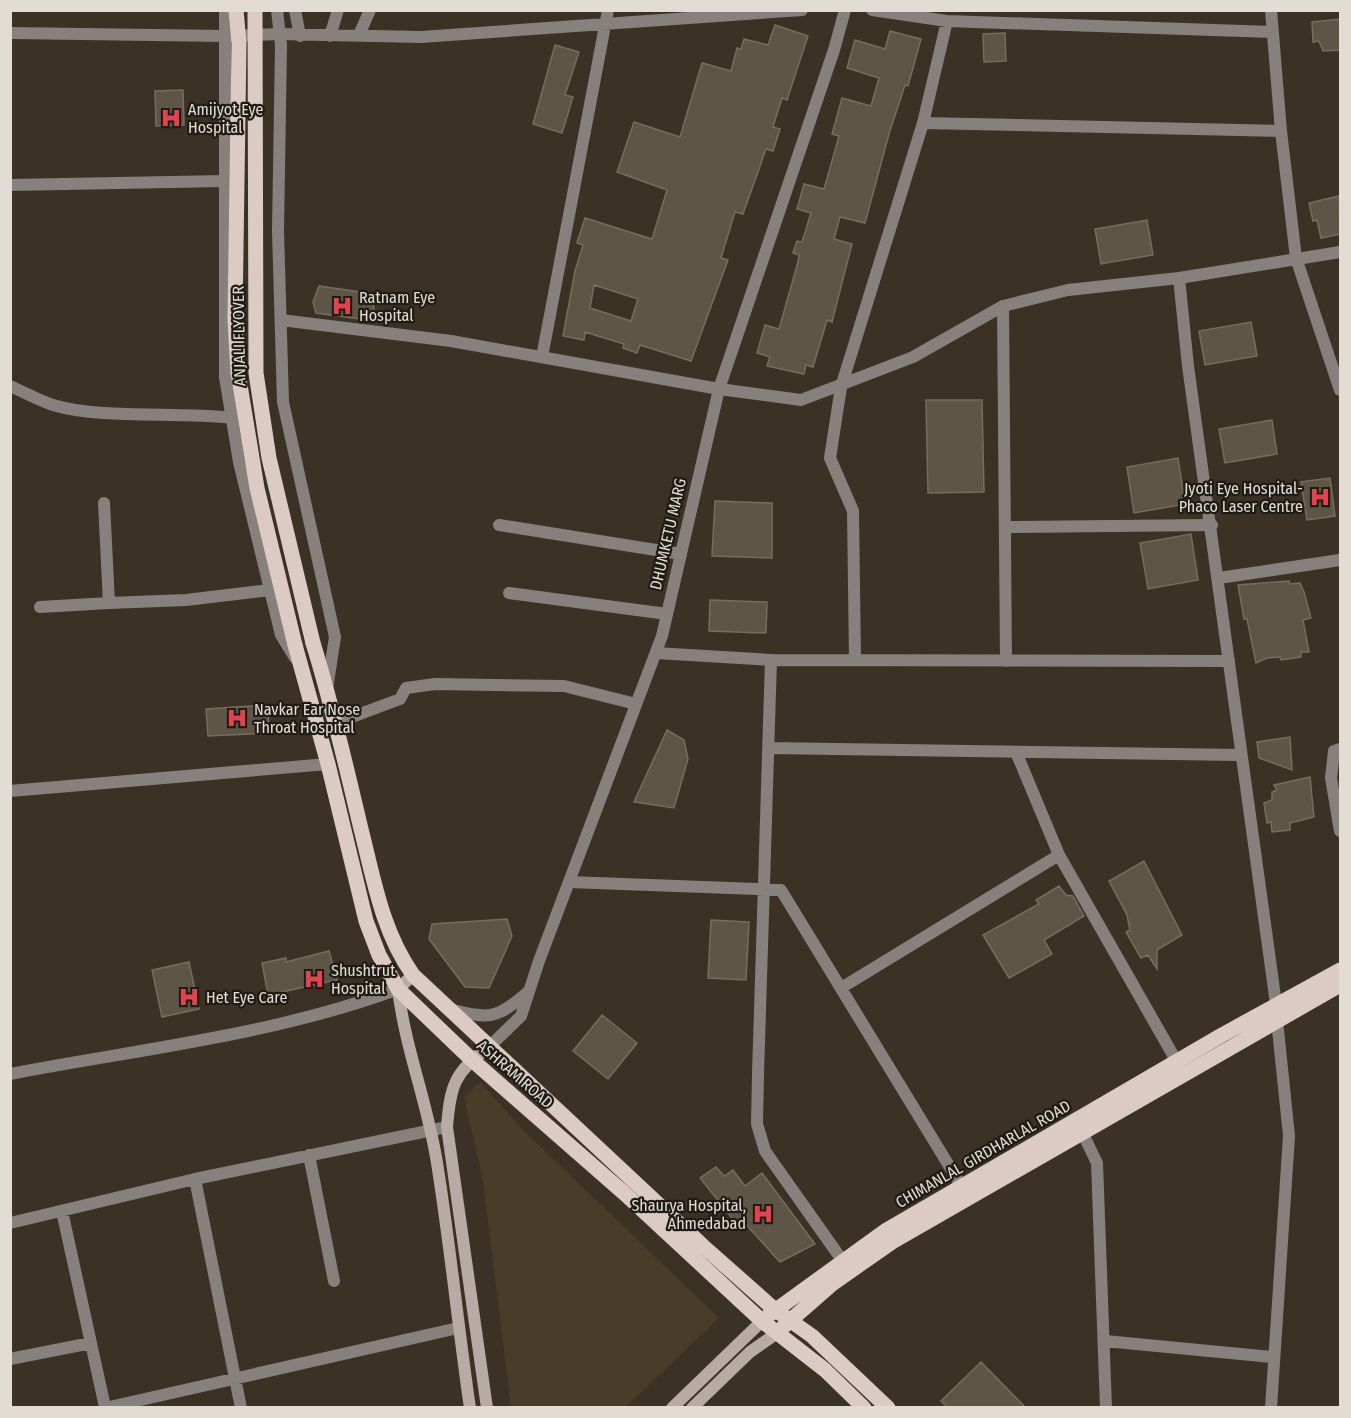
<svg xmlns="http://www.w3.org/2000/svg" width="1351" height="1418" font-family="'Fira Sans Condensed',sans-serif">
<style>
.built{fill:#493c29}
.building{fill:#5f5547;stroke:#776c5e;stroke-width:1.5;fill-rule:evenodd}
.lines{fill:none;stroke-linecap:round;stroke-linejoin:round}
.minor{stroke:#88807c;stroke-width:12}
.tertiary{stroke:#88807c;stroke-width:12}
.secondary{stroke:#b8aba5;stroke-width:12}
.primary{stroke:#dccbc4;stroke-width:15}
.primary-bridge{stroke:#dccbc4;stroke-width:15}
.labels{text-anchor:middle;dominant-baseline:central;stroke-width:4.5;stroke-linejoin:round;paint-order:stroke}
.poi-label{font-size:16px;fill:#e2dcd4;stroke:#1f1b15;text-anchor:start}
.street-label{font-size:16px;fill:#e2dcd4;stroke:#1f1b15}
</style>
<rect width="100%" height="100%" fill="#3b3225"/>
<path class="built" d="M 480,1082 L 522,1129 L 719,1318 L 626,1407 L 511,1407 L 483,1181 L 464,1097 Z"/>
<path class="building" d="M 1341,19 L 1341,50 L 1323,51 L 1319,41 L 1313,42 L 1312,22 Z
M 775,25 L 808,36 L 787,100 L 782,98 L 773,127 L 780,129 L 773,151 L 766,149 L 743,214 L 735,212 L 721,258 L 728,260 L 691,361 L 640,345 L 637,353 L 623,348 L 624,344 L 585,332 L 584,340 L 563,336 L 575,271 L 583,245 L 577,243 L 585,218 L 652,239 L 667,190 L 617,172 L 634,122 L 680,137 L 702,63 L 731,71 L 737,48 L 741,49 L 744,39 L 768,45 ZM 594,285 L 638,299 L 631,321 L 590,308 Z
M 890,31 L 921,39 L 908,86 L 905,85 L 889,134 L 865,223 L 840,217 L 834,239 L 852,244 L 832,322 L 827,320 L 813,367 L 806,365 L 804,374 L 767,366 L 770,357 L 757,353 L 765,325 L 779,329 L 798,262 L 799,255 L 793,253 L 797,241 L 802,242 L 811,213 L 797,209 L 804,184 L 824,189 L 839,136 L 832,134 L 842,98 L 871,106 L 879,78 L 847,68 L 855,40 L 885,49 Z
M 1005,33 L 1006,61 L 984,62 L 983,34 Z
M 555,45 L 579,52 L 565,95 L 573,97 L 562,133 L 533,124 Z
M 183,90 L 184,125 L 156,126 L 155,91 Z
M 1339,196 L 1341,234 L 1321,238 L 1317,220 L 1313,221 L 1309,203 Z
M 1147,220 L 1153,255 L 1101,264 L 1095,229 Z
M 319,286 L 374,294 L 374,321 L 316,313 L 313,302 Z
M 1251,322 L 1257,356 L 1205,365 L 1199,331 Z
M 926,400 L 982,400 L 984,492 L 928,493 Z
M 1272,420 L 1277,454 L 1225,463 L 1219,429 Z
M 1178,458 L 1185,504 L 1134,513 L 1127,467 Z
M 1330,478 L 1335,516 L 1307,520 L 1301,482 Z
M 715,501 L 772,503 L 772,558 L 712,556 Z
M 1191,534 L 1198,580 L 1148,589 L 1140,543 Z
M 1289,581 L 1290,584 L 1300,583 L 1304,592 L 1311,618 L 1303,620 L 1309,652 L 1301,652 L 1301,657 L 1281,660 L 1280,657 L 1267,658 L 1256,663 L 1247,619 L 1244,619 L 1238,585 Z
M 710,600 L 767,602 L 766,633 L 709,631 Z
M 268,705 L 269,733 L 208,736 L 206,709 Z
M 667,730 L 684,740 L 688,759 L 674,808 L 634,802 Z
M 1290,737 L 1292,770 L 1259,758 L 1257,742 Z
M 1310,777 L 1314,817 L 1290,823 L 1290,830 L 1272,832 L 1271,822 L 1267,823 L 1264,803 L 1272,800 L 1272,792 L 1277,790 L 1274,785 Z
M 1144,861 L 1182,935 L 1157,950 L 1157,969 L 1148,955 L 1141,958 L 1126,932 L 1130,930 L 1127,915 L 1109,881 Z
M 1059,886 L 1066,895 L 1073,896 L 1084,916 L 1044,940 L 1052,954 L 1009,978 L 983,935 L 1039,904 L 1036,900 Z
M 507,919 L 512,936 L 489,988 L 465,987 L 429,939 L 432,924 Z
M 711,920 L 749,922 L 746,980 L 708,978 Z
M 329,951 L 337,980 L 268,995 L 262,963 L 286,958 L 286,962 Z
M 189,962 L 199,1009 L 162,1017 L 152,970 Z
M 602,1015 L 637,1043 L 608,1079 L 573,1051 Z
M 716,1167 L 724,1176 L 733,1170 L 745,1186 L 762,1173 L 815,1244 L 780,1262 L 741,1219 L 736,1223 L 700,1178 Z
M 981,1362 L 1025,1407 L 947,1407 L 941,1401 Z"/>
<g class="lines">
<path class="minor" d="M 295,10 L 300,36
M 872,10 L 947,21 L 1272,32
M 1271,10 L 1281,131 L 1296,258 L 1340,390
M 10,33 L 225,36
M 279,34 L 421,37 L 802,10
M 359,35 L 370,10
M 330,36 L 338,10
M 923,123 L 1281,131
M 10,185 L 225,181
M 1003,306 L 1006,661
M 542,357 L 608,10
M 104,503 L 109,603 L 186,600 L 270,590
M 499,525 L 681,554
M 1006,527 L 1212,525
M 1219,578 L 1340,560
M 509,593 L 667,614
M 40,607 L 109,603
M 656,653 L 771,660
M 855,660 L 853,511 L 830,458 L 841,387 L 923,123 L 947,21
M 336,723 L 400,699 L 406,688 L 435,684 L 564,686 L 636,704
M 769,748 L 1241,755
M 1340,749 L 1334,751 L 1331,778 L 1340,831
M 1016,752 L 1059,855
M 10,791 L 328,764
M 569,882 L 781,890 L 962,1187
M 841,988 L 1059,855 L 1177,1062
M 1083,1134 L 1097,1163 L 1106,1408
M 309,1155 L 334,1281
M 195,1179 L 241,1408
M 62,1211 L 105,1407
M 10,1223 L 195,1179 L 447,1127
M 842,1260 L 765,1151 L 757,1124 L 758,1074 L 771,660 L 1229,661
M 1105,1341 L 1272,1357
M 10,1359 L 91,1343
M 105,1408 L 458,1328
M 1271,1408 L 1289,1136 L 1277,1020"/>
<path class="tertiary" d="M 225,10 L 225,377 L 239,462 L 281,635 L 295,658
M 277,10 L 281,45 L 278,231 L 283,402 L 335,637 L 327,689
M 230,36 L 279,34
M 1179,278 L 1188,366 L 1277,1011
M 281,320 L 451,341 L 719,389 L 801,400 L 913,357 L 1003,306 L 1068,290 L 1179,278 L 1340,252
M 10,386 C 24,392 38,400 53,405 C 103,420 177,411 232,418
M 449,1009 C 490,1019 495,1020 528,992
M 488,1048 L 521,1016 L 539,961 L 662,636 L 719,389 L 834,50 L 845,10
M 10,1074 C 140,1049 274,1035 398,989"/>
<path class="secondary" d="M 413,975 L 398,989 C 405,1048 428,1104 437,1163 C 450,1244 458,1326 470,1408
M 487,1408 L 447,1127 C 450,1088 454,1071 488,1048
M 672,1408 L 762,1321
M 692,1408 L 750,1352 L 777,1333"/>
<path class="primary" d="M 313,643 C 332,704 346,766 361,829 C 374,880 382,931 413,975 L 703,1246 L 774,1309 L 812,1336 L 888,1408
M 295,645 L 328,764 L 366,921 L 379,955 L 398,989 L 471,1059 L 624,1193 L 762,1321 L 825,1370 L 864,1408
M 769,1315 L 885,1231 L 1222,1035 L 1340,970
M 784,1326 L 832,1284 L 892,1242 L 1340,985"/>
<path class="primary-bridge" d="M 236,10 L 239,43 L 235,319 L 238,373 L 257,488 L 295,645
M 255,10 L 256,373 L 269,458 L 313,643"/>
</g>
<defs>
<g id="hospital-bare" transform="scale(1.62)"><path d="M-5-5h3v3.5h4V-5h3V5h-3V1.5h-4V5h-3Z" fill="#e0444e" stroke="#1f1b15" stroke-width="2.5" paint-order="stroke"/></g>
</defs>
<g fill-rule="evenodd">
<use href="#hospital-bare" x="171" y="118"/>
<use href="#hospital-bare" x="342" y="306"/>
<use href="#hospital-bare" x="1320" y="497"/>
<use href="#hospital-bare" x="237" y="718"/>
<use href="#hospital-bare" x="314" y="979"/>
<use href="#hospital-bare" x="189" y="997"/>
<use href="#hospital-bare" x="763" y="1214"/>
</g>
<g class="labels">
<g class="poi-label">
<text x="188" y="109">Amijyot Eye<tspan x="188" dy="18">Hospital</tspan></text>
<text x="359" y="297">Ratnam Eye<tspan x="359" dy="18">Hospital</tspan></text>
<text x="1303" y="488" text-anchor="end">Jyoti Eye Hospital-<tspan x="1303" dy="18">Phaco Laser Centre</tspan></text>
<text x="254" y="709">Navkar Ear Nose<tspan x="254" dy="18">Throat Hospital</tspan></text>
<text x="331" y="970">Shushtrut<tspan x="331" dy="18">Hospital</tspan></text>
<text x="206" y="997">Het Eye Care</text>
<text x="746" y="1205" text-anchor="end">Shaurya Hospital,<tspan x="746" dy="18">Ahmedabad</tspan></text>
</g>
<g class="street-label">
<text transform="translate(239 336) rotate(-91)">ANJALI FLYOVER</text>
<text transform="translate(668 534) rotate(-77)">DHUMKETU MARG</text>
<text transform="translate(515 1074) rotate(41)">ASHRAM ROAD</text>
<text transform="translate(983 1154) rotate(-30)">CHIMANLAL GIRDHARLAL ROAD</text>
</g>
</g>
<rect width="1351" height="1418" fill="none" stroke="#e2dcd4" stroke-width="24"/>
</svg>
